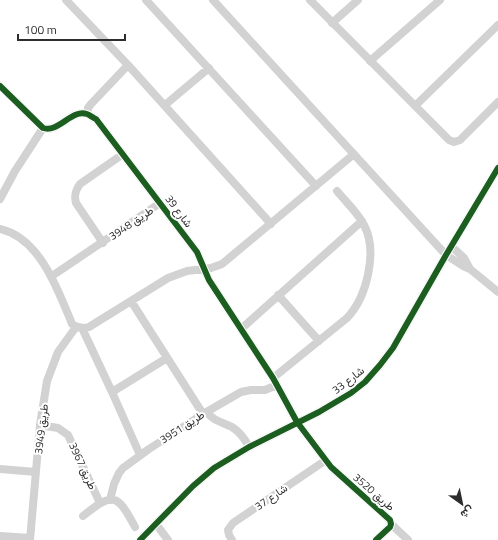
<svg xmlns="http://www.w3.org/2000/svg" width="498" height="540" font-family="'Titillium Web',Vazirmatn,sans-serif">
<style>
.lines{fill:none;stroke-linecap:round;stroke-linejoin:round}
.street{stroke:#d2d2d2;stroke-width:8}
.cycleway-casing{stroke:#fff;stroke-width:8}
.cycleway{stroke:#1b5e20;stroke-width:6}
.labels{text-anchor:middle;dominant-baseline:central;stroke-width:4;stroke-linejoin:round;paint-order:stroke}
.street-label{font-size:11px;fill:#2d2d2d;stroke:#fff}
</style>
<rect width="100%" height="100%" fill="#fff"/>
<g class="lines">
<path class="street" d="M 66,0 L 128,65 L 271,224
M 146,0 L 316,186
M 213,0 L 446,255 L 463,266 L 470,269 L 498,292
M 310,0 L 449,140 L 454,142 L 460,140 L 498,102
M 332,23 L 358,0
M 370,61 L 440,0
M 0,86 L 43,128 C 59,133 71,109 87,114 C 90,115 93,118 96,119 L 197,252 L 209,280 L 273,378 L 297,422 L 331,467 L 390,520 L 391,524 L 390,527 L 376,540
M 165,105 L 209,68
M 415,106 L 498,25
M 87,114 L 88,108 L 91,104 L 128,65
M 0,199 L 15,171 L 43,128
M 0,229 C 40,238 58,290 72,324 C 78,328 83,329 89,327 L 168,278 L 187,271 L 211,268 L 222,264 L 354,154
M 103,243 L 76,203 C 74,196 75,191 80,184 L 123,154
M 451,246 L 464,258 L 470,269
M 52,276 L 160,203
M 278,295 L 319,341
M 131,301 L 203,414
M 82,328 L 112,392
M 241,329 L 362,221
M 273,378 L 347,318 C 367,297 378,251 364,225 C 358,213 346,202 337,191
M 207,412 C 213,421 222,422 232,427 C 240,432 245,439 249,447
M 40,425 L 58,428 L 68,435 L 100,503
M 140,455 L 112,392 L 167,358
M 0,469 L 36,472
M 110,500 L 114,484 L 119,473 L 123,468 L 149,449 L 203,414 L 241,392 L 251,390 L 265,390 L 277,385
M 83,516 C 113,492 117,493 135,527
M 156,524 L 168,540
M 391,524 L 408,540
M 0,536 L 30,538
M 30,540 L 40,425 L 47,381 L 58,352 L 76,327
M 140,540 L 193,486 L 214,468 L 249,447 L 319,412 L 351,393 L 365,382 L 380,365 L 393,348 L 446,255 L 498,168
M 232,540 L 229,535 L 228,530 L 233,523 L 326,460"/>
<g class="cycleway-casing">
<path id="cycleway" d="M 0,86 L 43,128 C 59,133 71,109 87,114 C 90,115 93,118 96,119 L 197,252 L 209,280 L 273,378 L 297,422 L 331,467 L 390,520 L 391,524 L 390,527 L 376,540
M 140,540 L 193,486 L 214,468 L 249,447 L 319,412 L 351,393 L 365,382 L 380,365 L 393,348 L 446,255 L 498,168"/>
</g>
<use href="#cycleway" class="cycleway"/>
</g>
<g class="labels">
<g class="street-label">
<text transform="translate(179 211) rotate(53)">شارع 39</text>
<text transform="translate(131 223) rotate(-34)">طريق 3948</text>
<text transform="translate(348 380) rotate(-38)">شارع 33</text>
<text transform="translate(182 427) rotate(-33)">طريق 3951</text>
<text transform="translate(41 429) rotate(-83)">طريق 3949</text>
<text transform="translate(83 466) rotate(65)">طريق 3967</text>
<text transform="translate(374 492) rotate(41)">طريق 3520</text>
<text transform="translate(271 497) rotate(-35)">شارع 37</text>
</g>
</g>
<g transform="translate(462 504) rotate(147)" stroke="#ffffff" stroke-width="3" paint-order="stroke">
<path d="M0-3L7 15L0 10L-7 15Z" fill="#2d2d2d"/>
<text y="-6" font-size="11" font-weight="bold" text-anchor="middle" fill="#2d2d2d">ش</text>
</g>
<path d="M18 34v6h107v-6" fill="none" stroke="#2d2d2d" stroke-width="2"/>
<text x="24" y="34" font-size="12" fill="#2d2d2d" stroke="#ffffff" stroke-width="3" paint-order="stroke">100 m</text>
</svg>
